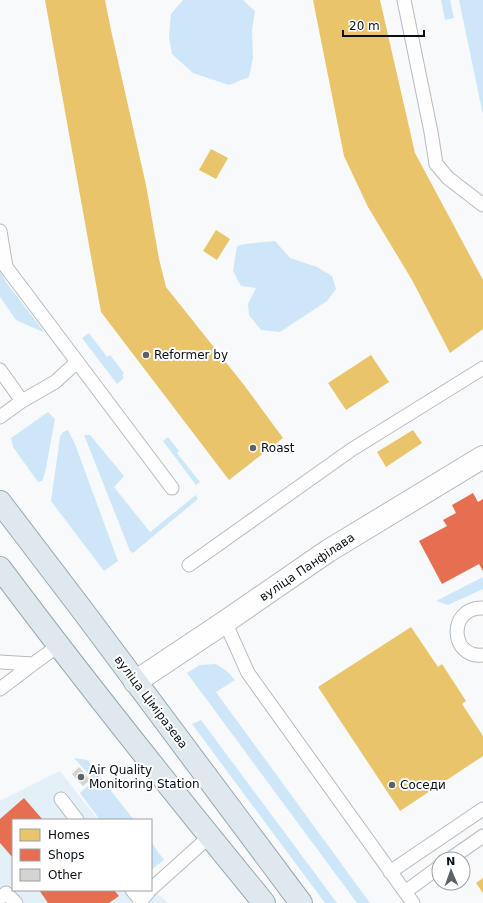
<svg xmlns="http://www.w3.org/2000/svg" width="483" height="903" font-family="'DejaVu Sans',sans-serif">
<style>
.built{fill:#e4f0f8}
.green{fill:#cde7f9}
.homes{fill:#e9c46a}
.shops{fill:#e76f51}
.building{fill:#d5d4d0}
.lines{fill:none;stroke-linecap:round;stroke-linejoin:round}
.lane-casing{stroke:#b6bbbf;stroke-width:15}
.street-casing{stroke:#b6bbbf;stroke-width:24}
.primary-casing{stroke:#97a8b0;stroke-width:24}
.lane{stroke:#fefefe;stroke-width:13}
.street{stroke:#fefefe;stroke-width:22}
.primary{stroke:#dfe8ed;stroke-width:22}
.poi-dot{fill:#5c6266;stroke:#fff;stroke-width:1.5}
.labels{text-anchor:middle;dominant-baseline:central;stroke-width:4;stroke-linejoin:round;paint-order:stroke}
.poi-label{font-size:12px;fill:#081016;stroke:#fff;text-anchor:start}
.street-label{font-size:12px;fill:#081016;stroke:#fff}
</style>
<rect width="100%" height="100%" fill="#f7f9fb"/>
<path class="built" d="M 60,771 L 98,820 L 13,820 L 13,890 L 151,890 L 151,888 L 168,903 L 0,903 L 0,801 Z"/>
<path class="green" d="M 183,0 L 243,0 L 255,11 L 252,30 L 253,58 L 249,77 L 229,85 L 193,73 L 172,54 L 169,37 L 171,14 Z
M 441,0 L 450,0 L 454,18 L 445,20 Z
M 459,0 L 483,0 L 483,115 Z
M 275,241 L 290,258 L 317,267 L 332,276 L 336,289 L 327,301 L 280,332 L 261,330 L 249,315 L 248,304 L 256,288 L 241,286 L 233,271 L 237,246 L 245,244 Z
M 0,271 L 6,282 L 45,333 L 16,320 L 0,297 Z
M 89,333 L 107,357 L 110,355 L 124,373 L 122,375 L 124,378 L 117,384 L 82,338 Z
M 48,412 L 55,419 L 45,473 L 42,481 L 38,482 L 13,447 L 11,438 Z
M 68,430 L 75,444 L 118,561 L 104,571 L 51,501 L 60,437 L 63,432 Z
M 84,435 L 90,435 L 124,476 L 114,487 L 150,532 L 196,495 L 198,499 L 133,553 L 130,551 Z
M 168,437 L 179,451 L 177,453 L 200,482 L 196,485 L 163,441 Z
M 483,577 L 483,589 L 448,605 L 436,601 Z
M 216,664 L 227,671 L 235,680 L 216,692 L 370,903 L 357,903 L 187,673 L 200,665 Z
M 201,720 L 337,903 L 325,903 L 192,724 Z
M 74,758 L 87,760 L 134,820 L 100,820 L 80,793 L 94,780 Z
M 151,842 L 164,860 L 151,870 Z"/>
<path class="homes" d="M 45,0 L 105,0 L 111,30 L 146,185 L 159,259 L 166,287 L 244,385 L 283,438 L 229,480 L 101,312 Z
M 313,0 L 380,0 L 415,153 L 483,280 L 483,329 L 450,353 L 412,280 L 368,207 L 344,156 Z
M 211,149 L 228,158 L 216,179 L 199,170 Z
M 216,230 L 230,239 L 217,260 L 203,251 Z
M 371,355 L 389,382 L 346,410 L 328,383 Z
M 413,430 L 422,443 L 386,467 L 377,452 Z
M 411,627 L 438,667 L 442,664 L 466,701 L 462,704 L 483,736 L 483,756 L 400,811 L 318,687 Z
M 483,878 L 483,893 L 476,883 Z"/>
<path class="shops" d="M 473,493 L 478,502 L 483,499 L 483,571 L 479,564 L 442,584 L 419,541 L 447,526 L 443,520 L 456,513 L 452,505 Z
M 24,798 L 43,820 L 13,820 L 13,858 L 0,843 L 0,819 Z
M 39,890 L 114,890 L 119,896 L 109,903 L 48,903 Z"/>
<path class="building" d="M 79,767 L 90,780 L 83,786 L 72,774 Z"/>
<g class="lines">
<g class="lane-casing">
<path id="lane" d="M 404,0 L 431,132 L 436,164 L 448,178 L 483,205
M 0,231 L 6,267 L 172,488
M 0,370 L 22,401
M 0,417 L 22,401 L 55,382 L 77,362
M 189,565 L 351,450 L 483,368
M 483,608 C 447,607 450,659 483,655
M 225,622 L 248,673 L 413,903
M 0,662 L 33,664 L 58,646
M 0,689 L 33,664
M 61,799 L 77,820
M 450,859 L 483,836
M 390,872 L 483,809
M 151,889 L 210,836
M 132,890 L 141,901
M 405,892 L 439,867
M 0,898 L 6,893 L 16,903
M 139,903 L 141,901 L 150,890"/>
</g>
<g class="street-casing">
<path id="street" d="M 135,682 L 225,622 L 328,551 L 483,457"/>
</g>
<g class="primary-casing">
<path id="primary" d="M 0,502 L 83,611 L 301,903
M 0,568 C 85,682 174,793 264,903"/>
</g>
<use href="#lane" class="lane"/>
<use href="#street" class="street"/>
<use href="#primary" class="primary"/>
</g>
<g class="poi-dot">
<circle cx="146" cy="355" r="4"/>
<circle cx="253" cy="448" r="4"/>
<circle cx="81" cy="777" r="4"/>
<circle cx="392" cy="785" r="4"/>
</g>
<g class="labels">
<g class="poi-label">
<text x="154" y="355">Reformer by</text>
<text x="261" y="448">Roast</text>
<text x="89" y="770">Air Quality<tspan x="89" dy="14">Monitoring Station</tspan></text>
<text x="400" y="785">Соседи</text>
</g>
<g class="street-label">
<text transform="translate(307 567) rotate(-34)">вуліца Панфілава</text>
<text transform="translate(151 702) rotate(53)">вуліца Ціміразева</text>
</g>
</g>
<rect x="12" y="819" width="140" height="72" fill="#ffffff" stroke="#9c9fa2"/>
<rect x="20" y="829" width="20" height="12" fill="#e9c46a" stroke="#9c9fa2"/>
<text x="48" y="839" font-size="12" fill="#081016">Homes</text>
<rect x="20" y="849" width="20" height="12" fill="#e76f51" stroke="#9c9fa2"/>
<text x="48" y="859" font-size="12" fill="#081016">Shops</text>
<rect x="20" y="869" width="20" height="12" fill="#d5d4d0" stroke="#9c9fa2"/>
<text x="48" y="879" font-size="12" fill="#081016">Other</text>
<g transform="translate(451 871) rotate(358)"><circle r="19" fill="#ffffff" stroke="#9c9fa2"/>
<path d="M0-3L7 15L0 10L-7 15Z" fill="#5c6266"/>
<text y="-6" font-size="11" font-weight="bold" text-anchor="middle" fill="#081016">N</text>
</g>
<path d="M343 30v6h81v-6" fill="none" stroke="#081016" stroke-width="2"/>
<text x="349" y="30" font-size="12" fill="#081016" stroke="#ffffff" stroke-width="3" paint-order="stroke">20 m</text>
</svg>
